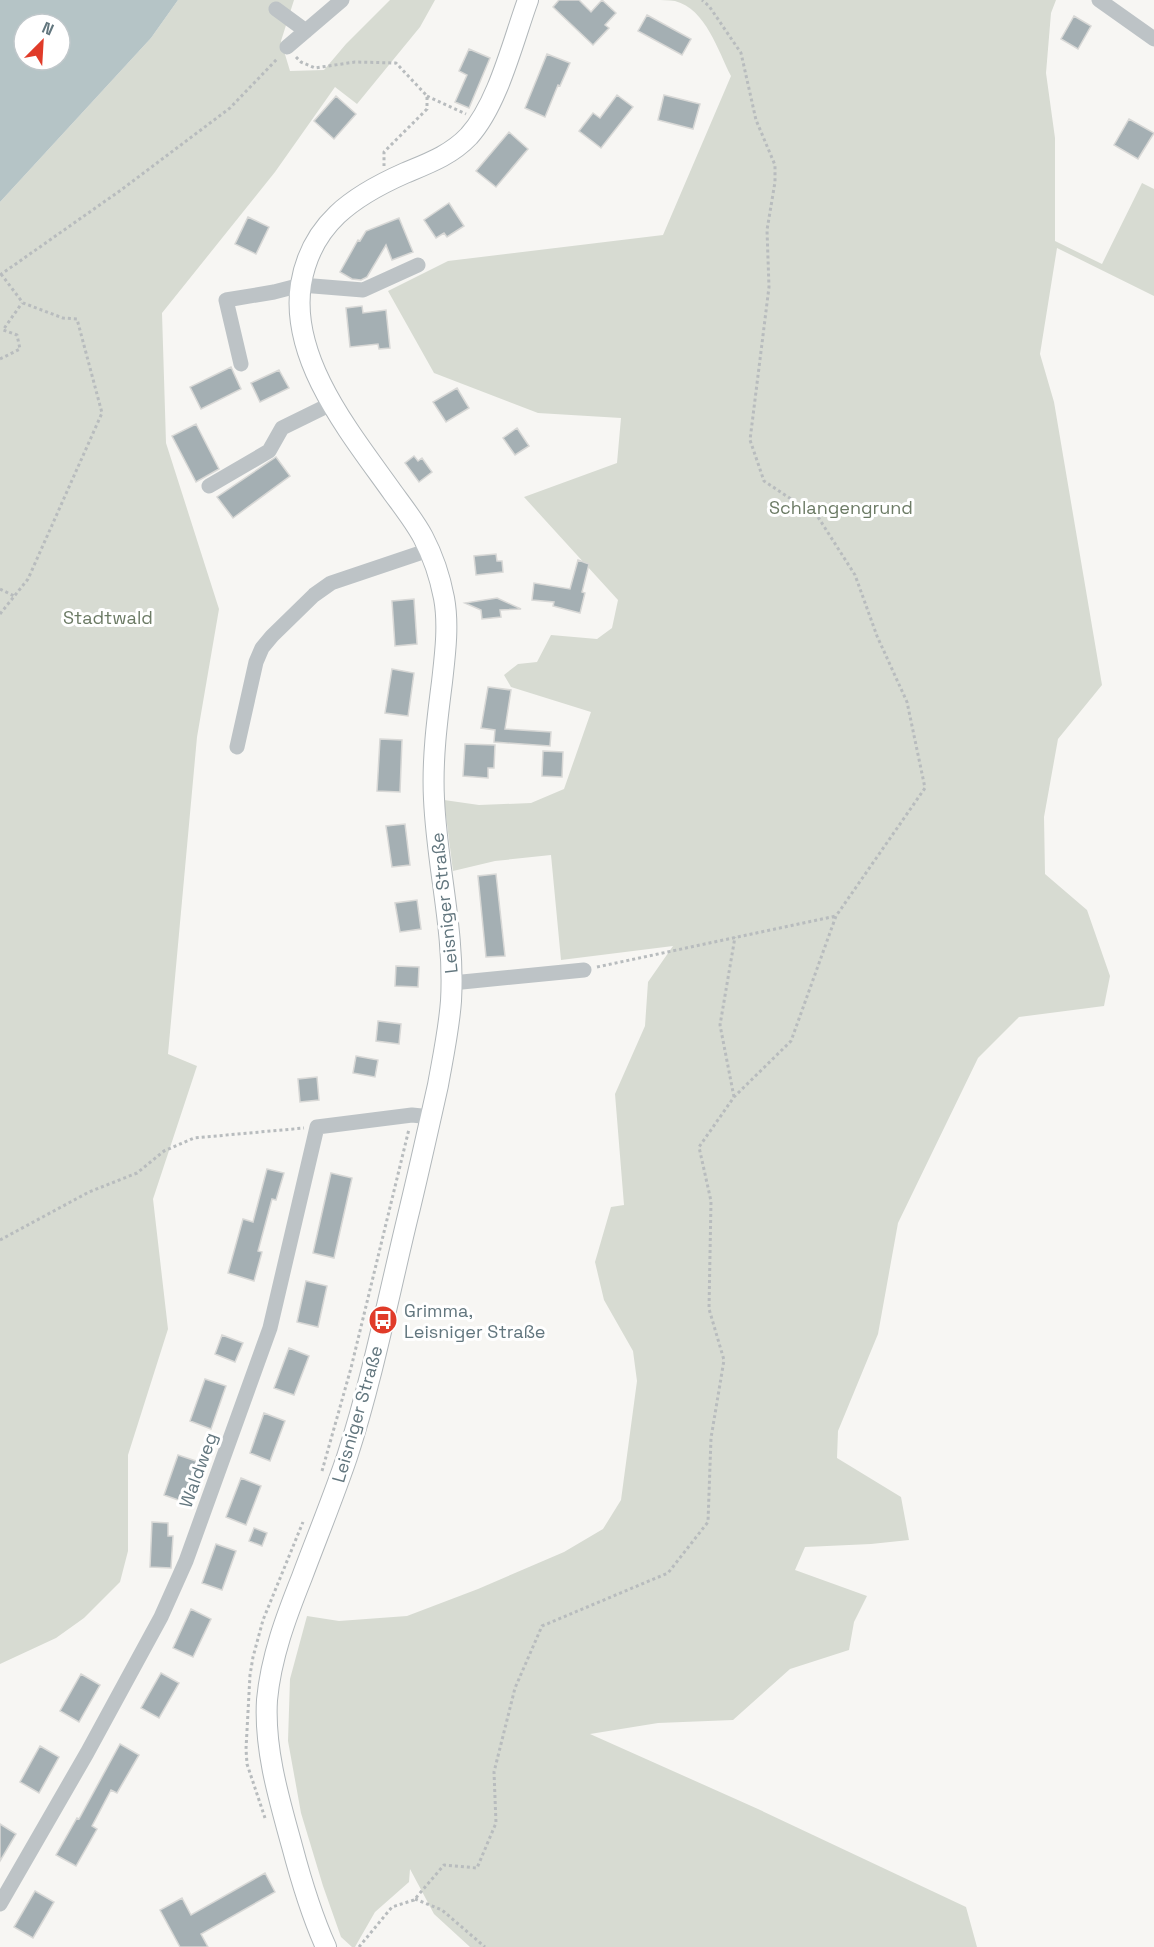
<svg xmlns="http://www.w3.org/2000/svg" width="1154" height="1947" font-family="'Space Grotesk',sans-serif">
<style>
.green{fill:#d7dbd2}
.water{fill:#b5c4c6;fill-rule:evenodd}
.building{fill:#a4afb3;stroke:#d8d8d6;stroke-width:1.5}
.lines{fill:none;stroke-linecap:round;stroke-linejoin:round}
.major-casing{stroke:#b1b7ba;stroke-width:22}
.path{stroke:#b8bcbe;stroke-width:3;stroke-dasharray:3 3;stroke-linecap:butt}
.minor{stroke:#bdc3c6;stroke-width:15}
.major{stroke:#fff;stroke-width:20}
.labels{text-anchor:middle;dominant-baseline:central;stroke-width:6;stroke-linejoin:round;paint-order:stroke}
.park-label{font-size:18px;fill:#6c7b65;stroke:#fff}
.street-label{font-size:18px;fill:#62767e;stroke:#fff}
.poi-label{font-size:18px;fill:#62767e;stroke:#fff;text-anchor:start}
</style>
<rect width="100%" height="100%" fill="#f7f6f3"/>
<path class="green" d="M 178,0 L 294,0 L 281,41 L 290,71 L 324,70 L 346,44 L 390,0 L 435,0 L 420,27 L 357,104 L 335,87 L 275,172 L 162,313 L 166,443 L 219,609 L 197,737 L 168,1054 L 197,1066 L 153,1199 L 168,1329 L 128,1455 L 128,1551 L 120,1582 L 84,1618 L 56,1638 L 0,1664 L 0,202 L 151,38 Z
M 656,0 L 1056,0 L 1051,13 L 1046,73 L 1055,138 L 1055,241 L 1102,264 L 1142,183 L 1154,189 L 1154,296 L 1057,248 L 1040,354 L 1054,402 L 1102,685 L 1058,739 L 1044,817 L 1045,874 L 1087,910 L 1110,976 L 1104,1006 L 1019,1017 L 978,1058 L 898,1223 L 878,1334 L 838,1431 L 837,1458 L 901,1497 L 909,1540 L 871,1544 L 805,1547 L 795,1570 L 867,1596 L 854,1622 L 849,1650 L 790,1669 L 733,1720 L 658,1723 L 590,1734 L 758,1809 L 966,1907 L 977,1947 L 470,1947 L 434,1914 L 410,1869 L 409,1882 L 375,1912 L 355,1947 L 352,1947 L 341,1937 L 323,1886 L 301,1813 L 288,1741 L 290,1679 L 307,1616 L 339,1621 L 407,1616 L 478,1589 L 564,1552 L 603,1529 L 621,1500 L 637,1381 L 633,1351 L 604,1300 L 595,1262 L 611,1207 L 624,1205 L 615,1094 L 645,1026 L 648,982 L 673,946 L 561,960 L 551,855 L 495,861 L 453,871 L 444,800 L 479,805 L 531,803 L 564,789 L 591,712 L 511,687 L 504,675 L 518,664 L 537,662 L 551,635 L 597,639 L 612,628 L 618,600 L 524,497 L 617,463 L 621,418 L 538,413 L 434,373 L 388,291 L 448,261 L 663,235 L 731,76 C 718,51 706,9 675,1 C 669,0 662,0 656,0 Z"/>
<path class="water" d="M 0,0 L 178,0 L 151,38 L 0,202 ZM 24,24 L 60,24 L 60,60 L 24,60 Z"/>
<path class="building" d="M 559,0 L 579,0 L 591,12 L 602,0 L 616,13 L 605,25 L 609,28 L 593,45 L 553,7 Z
M 647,15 L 691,39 L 682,55 L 638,31 Z
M 1074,16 L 1091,26 L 1078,49 L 1061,39 Z
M 469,49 L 490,58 L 469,108 L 455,102 L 467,75 L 459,71 Z
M 547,54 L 570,63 L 560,86 L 558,85 L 545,117 L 525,108 Z
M 617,95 L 633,107 L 601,148 L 579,131 L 593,113 L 600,118 Z
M 664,95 L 700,104 L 693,129 L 658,120 Z
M 336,96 L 356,114 L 334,139 L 314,121 Z
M 1129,119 L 1154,133 L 1138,159 L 1114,145 Z
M 509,132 L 528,149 L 496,187 L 476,171 Z
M 449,203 L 464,226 L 447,237 L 444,233 L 436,238 L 424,220 Z
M 248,217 L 269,227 L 256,254 L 235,244 Z
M 399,218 L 413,252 L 392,260 L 386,245 L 367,277 L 361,280 L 352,279 L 340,272 L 358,240 L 360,241 L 366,231 Z
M 362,306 L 363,313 L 386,310 L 390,348 L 379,349 L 378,344 L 350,347 L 346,308 Z
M 231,367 L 241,389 L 201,409 L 190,387 Z
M 279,370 L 289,388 L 260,402 L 251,383 Z
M 457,388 L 469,408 L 446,422 L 433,402 Z
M 196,424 L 219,469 L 196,482 L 172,436 Z
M 517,428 L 529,446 L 515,455 L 503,438 Z
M 414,456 L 418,461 L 422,458 L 432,472 L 419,482 L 405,463 Z
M 276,457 L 290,476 L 233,518 L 217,497 Z
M 496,554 L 497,561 L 502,561 L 503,572 L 476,575 L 474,556 Z
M 578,560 L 589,564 L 582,592 L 585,593 L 580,613 L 553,606 L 554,602 L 532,600 L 534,583 L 570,589 Z
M 497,598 L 521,609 L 500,610 L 501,617 L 482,619 L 481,610 L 465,603 Z
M 414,599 L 417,644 L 395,646 L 392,601 Z
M 392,669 L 414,673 L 408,716 L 385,713 Z
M 488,687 L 511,690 L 505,729 L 551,732 L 550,746 L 494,742 L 495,730 L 481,728 Z
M 380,739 L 402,740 L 400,792 L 377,791 Z
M 465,744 L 495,745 L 494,768 L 488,768 L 488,778 L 463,776 Z
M 543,751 L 563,752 L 562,777 L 542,776 Z
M 405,824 L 410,865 L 392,867 L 386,826 Z
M 496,874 L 505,956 L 486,957 L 478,876 Z
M 417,900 L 421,929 L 400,932 L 395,903 Z
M 396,966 L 419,967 L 418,987 L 395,986 Z
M 378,1021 L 401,1024 L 399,1044 L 376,1041 Z
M 356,1056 L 378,1060 L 375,1077 L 353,1073 Z
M 317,1077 L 319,1100 L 300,1102 L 298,1079 Z
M 267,1169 L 284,1173 L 276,1200 L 272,1199 L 258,1251 L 262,1252 L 254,1281 L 228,1273 L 243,1219 L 253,1222 Z
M 331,1173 L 352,1178 L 334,1258 L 313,1253 Z
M 306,1281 L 327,1286 L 318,1327 L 297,1322 Z
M 222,1335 L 243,1343 L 235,1362 L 215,1354 Z
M 289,1348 L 309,1356 L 294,1395 L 274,1388 Z
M 205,1379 L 226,1386 L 211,1429 L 190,1421 Z
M 264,1413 L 285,1421 L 270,1461 L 250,1453 Z
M 178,1455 L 199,1462 L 184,1502 L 164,1495 Z
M 241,1478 L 261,1486 L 246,1525 L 226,1517 Z
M 152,1522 L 168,1523 L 168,1536 L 173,1536 L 171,1568 L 150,1567 Z
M 254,1528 L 267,1533 L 262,1546 L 249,1541 Z
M 216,1544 L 236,1551 L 222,1590 L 202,1583 Z
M 191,1609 L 211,1619 L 193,1657 L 173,1648 Z
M 161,1673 L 179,1683 L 159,1718 L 141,1708 Z
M 81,1674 L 100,1685 L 79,1722 L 60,1711 Z
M 120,1744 L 139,1755 L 117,1793 L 111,1790 L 92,1826 L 97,1829 L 76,1866 L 56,1855 L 77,1818 L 79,1819 Z
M 40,1746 L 59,1757 L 39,1793 L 20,1782 Z
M 0,1824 L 16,1834 L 0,1861 Z
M 265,1873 L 275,1892 L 201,1934 L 208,1947 L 180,1947 L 160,1910 L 182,1898 L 191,1915 Z
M 35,1891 L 54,1902 L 33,1938 L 14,1927 Z"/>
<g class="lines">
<g class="major-casing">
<path id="major" d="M 326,1947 C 311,1914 301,1880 292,1846 C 279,1799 264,1749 267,1700 C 271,1657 286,1617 302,1577 C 317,1537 333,1498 347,1457 C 372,1380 388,1299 407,1220 C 418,1175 428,1130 438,1085 C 443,1057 449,1029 451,1001 C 455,931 437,868 434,799 C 432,760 437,721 442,682 C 445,655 449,625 444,598 C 440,577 433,556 423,537 C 415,522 404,508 393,493 C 352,435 289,360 301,284 C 311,224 353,196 405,173 C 429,163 451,155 469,136 C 498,104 513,41 528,0"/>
</g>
<path class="path" d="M 296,57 L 301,62 L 315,68 L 355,62 L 396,63 L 427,96 L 427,109 L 384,152 L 384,166
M 427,96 L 466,114
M 0,275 L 121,190 L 230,108 L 278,58
M 0,359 L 20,349 L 17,335 L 3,330 L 22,303
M 0,589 L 14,596
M 0,614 L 28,579 L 102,413 L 77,319 L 63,318 L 23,303 L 1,274
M 597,967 L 836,916
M 734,1097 L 720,1025 L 735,937
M 0,1240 L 89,1192 L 137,1173 L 164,1151 L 194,1138 L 304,1128
M 322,1471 L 351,1368 L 409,1129
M 265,1818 L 247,1764 L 246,1749 L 250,1675 L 253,1657 L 263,1620 L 303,1522
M 415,1899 L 442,1910 L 485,1947
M 359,1947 L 392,1907 L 414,1900 L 444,1865 L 477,1868 L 496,1823 L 494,1772 L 515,1688 L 542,1626 L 668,1573 L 708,1522 L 711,1438 L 724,1360 L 709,1309 L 711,1201 L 699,1147 L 734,1097 L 791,1041 L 836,916 L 925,788 L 907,702 L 877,636 L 855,575 L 818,517 L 764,481 L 750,440 L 769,287 L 767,230 L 775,182 L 775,165 L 756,120 L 741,53 L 709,6 L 702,0"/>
<path class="minor" d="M 1099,0 L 1154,39
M 276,9 L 306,31
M 287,47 L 342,0
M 241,364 L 226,300 L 274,292 L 301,285 L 363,290 L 418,265
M 209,486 L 269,451 L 282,428 L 333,403
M 237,747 L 256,662 L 262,648 L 272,636 L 314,595 L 331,583 L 429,550
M 452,983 L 584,970
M 0,1904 L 87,1753 L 161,1617 L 186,1561 L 270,1328 L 317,1127 L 412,1115 L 431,1117"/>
<use href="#major" class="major"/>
</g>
<defs>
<g id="bus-disc" transform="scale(1.5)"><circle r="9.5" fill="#e03b29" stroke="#fff"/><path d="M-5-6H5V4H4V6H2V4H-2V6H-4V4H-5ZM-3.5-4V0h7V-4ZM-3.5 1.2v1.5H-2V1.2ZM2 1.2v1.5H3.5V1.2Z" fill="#fff"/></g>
</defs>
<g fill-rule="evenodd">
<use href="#bus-disc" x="383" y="1320"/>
</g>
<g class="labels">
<g class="park-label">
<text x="841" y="507">Schlangengrund</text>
<text x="108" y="617">Stadtwald</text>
</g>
<g class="street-label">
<text transform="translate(444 903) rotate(-96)">Leisniger Straße</text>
<text transform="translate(357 1414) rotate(-74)">Leisniger Straße</text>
<text transform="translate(198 1470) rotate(-70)">Waldweg</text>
</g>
<g class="poi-label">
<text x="404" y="1310">Grimma,<tspan x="404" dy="21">Leisniger Straße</tspan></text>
</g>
</g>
<g transform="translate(42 42) rotate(24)"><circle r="28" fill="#ffffff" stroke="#c0c8cb" stroke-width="1.5"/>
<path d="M0-4.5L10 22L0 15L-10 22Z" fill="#e03b29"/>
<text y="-9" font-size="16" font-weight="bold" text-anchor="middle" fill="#62767e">N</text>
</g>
</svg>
